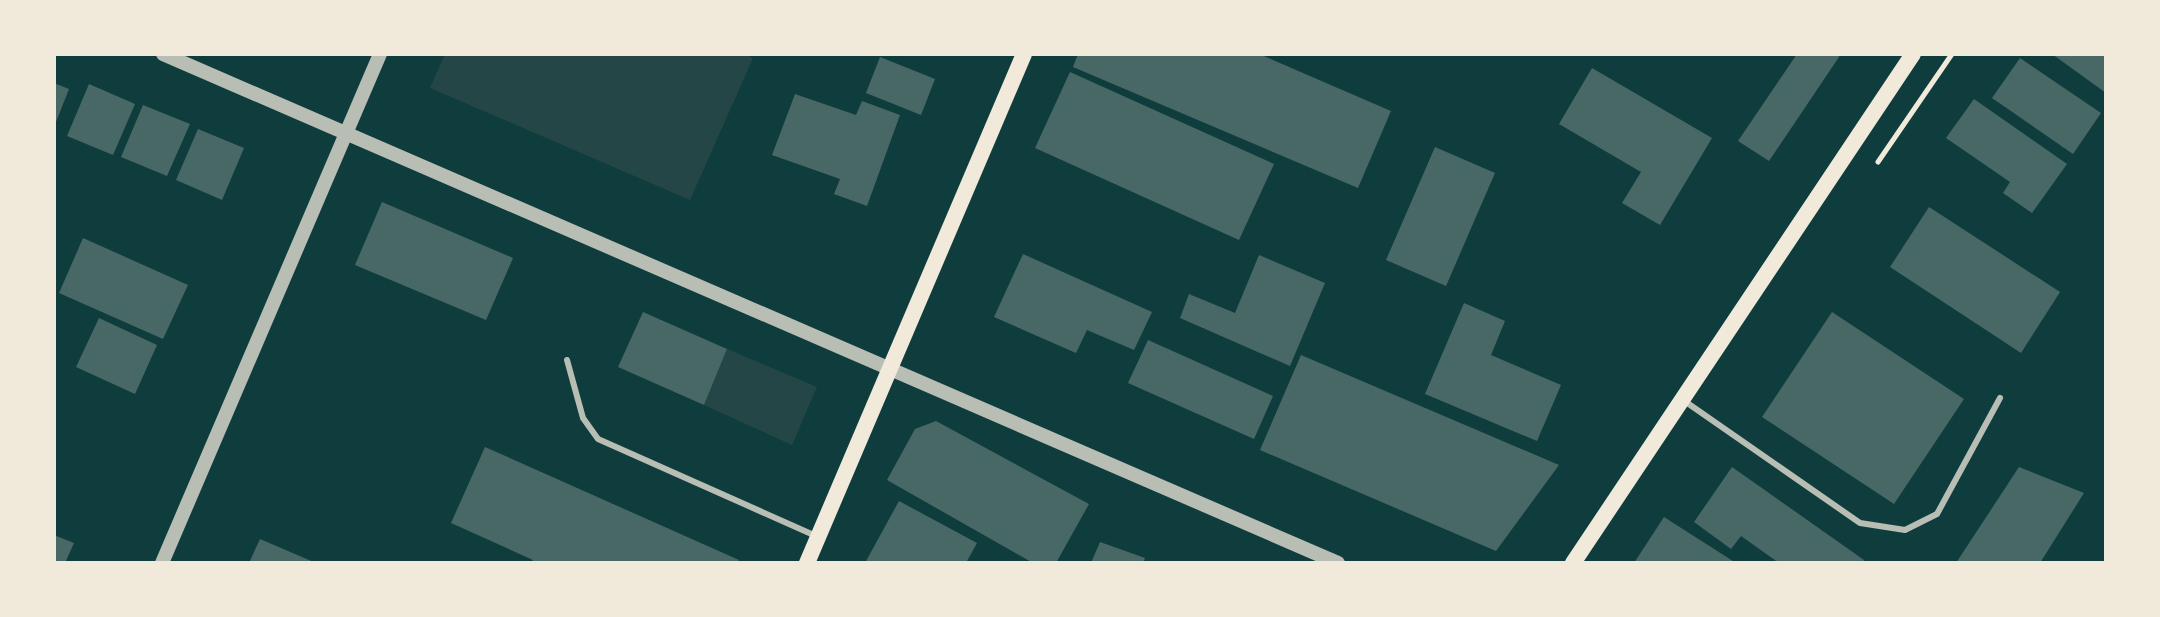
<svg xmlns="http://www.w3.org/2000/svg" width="2160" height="617" font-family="Jost,sans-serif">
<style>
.green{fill:#244646}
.building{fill:#486865}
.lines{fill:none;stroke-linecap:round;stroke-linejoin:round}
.path{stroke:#f1e9da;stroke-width:5}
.service{stroke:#b8beb3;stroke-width:6}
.tertiary{stroke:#b8beb3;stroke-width:14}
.secondary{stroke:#f1e9da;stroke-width:16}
</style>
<rect width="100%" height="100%" fill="#0f3d3e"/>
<path class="green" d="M 445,54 L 743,54 L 753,58 L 690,200 L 430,88 Z
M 727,349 L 817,387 L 792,445 L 704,405 Z"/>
<path class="building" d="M 1078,54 L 1259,54 L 1391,111 L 1358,188 L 1073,67 Z
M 1797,54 L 1841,54 L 1769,161 L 1738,141 Z
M 2052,54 L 2106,54 L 2106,93 Z
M 880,57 L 935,79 L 921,115 L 866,93 Z
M 2020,58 L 2101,113 L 2073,154 L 1992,98 Z
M 1592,68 L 1712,138 L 1660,225 L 1622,203 L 1641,172 L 1559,124 Z
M 1070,72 L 1274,164 L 1239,240 L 1035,148 Z
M 54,83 L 69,89 L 54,127 Z
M 89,84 L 135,104 L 113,155 L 67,136 Z
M 795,94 L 856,115 L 862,101 L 900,115 L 867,206 L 834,194 L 840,179 L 772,155 Z
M 1974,99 L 2067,164 L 2032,213 L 2003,193 L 2010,182 L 1946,138 Z
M 143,105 L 190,124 L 167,176 L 121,157 Z
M 198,129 L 244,148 L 222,200 L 176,180 Z
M 1435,147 L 1495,173 L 1446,286 L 1386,260 Z
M 382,202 L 513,258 L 486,320 L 355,265 Z
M 1929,207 L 2060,292 L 2021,353 L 1890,267 Z
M 83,238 L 188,285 L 163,339 L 59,293 Z
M 1023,254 L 1152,312 L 1134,350 L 1087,330 L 1076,353 L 994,317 Z
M 1259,255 L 1325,283 L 1290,366 L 1180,318 L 1189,294 L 1235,313 Z
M 1464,303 L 1505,321 L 1491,355 L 1561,385 L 1537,441 L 1425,394 Z
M 643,312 L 727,349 L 704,405 L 618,367 Z
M 1832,312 L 1964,399 L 1894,504 L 1762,417 Z
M 99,318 L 157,345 L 135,394 L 76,367 Z
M 1148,340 L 1273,396 L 1254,439 L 1128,383 Z
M 1301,355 L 1559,465 L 1496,551 L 1260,450 Z
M 936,421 L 1089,504 L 1056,563 L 1033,563 L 887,480 L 915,429 Z
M 485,447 L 739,560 L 737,563 L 531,563 L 533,560 L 451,523 Z
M 1732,467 L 1864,560 L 1863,563 L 1779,563 L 1741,536 L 1731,549 L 1694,522 Z
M 2019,467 L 2084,493 L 2040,563 L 1956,563 Z
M 899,501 L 977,543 L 966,563 L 865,563 Z
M 1664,517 L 1736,563 L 1634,563 Z
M 54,535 L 74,543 L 65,563 L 54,563 Z
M 260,539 L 316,563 L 249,563 Z
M 1100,542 L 1145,558 L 1143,563 L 1091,563 Z"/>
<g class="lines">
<path class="path" d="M 1878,162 L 1952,54"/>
<path class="service" d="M 567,360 L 583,418 L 598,439 L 816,536
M 1683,400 L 1860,523 L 1905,530 L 1937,514 L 2000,398"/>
<path class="tertiary" d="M 163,54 L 1338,563
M 162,563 L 380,54"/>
<path class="secondary" d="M 807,563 L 1024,54
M 1573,563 L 1913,54"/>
</g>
<rect width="2160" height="617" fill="none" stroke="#f1e9da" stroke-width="112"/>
</svg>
